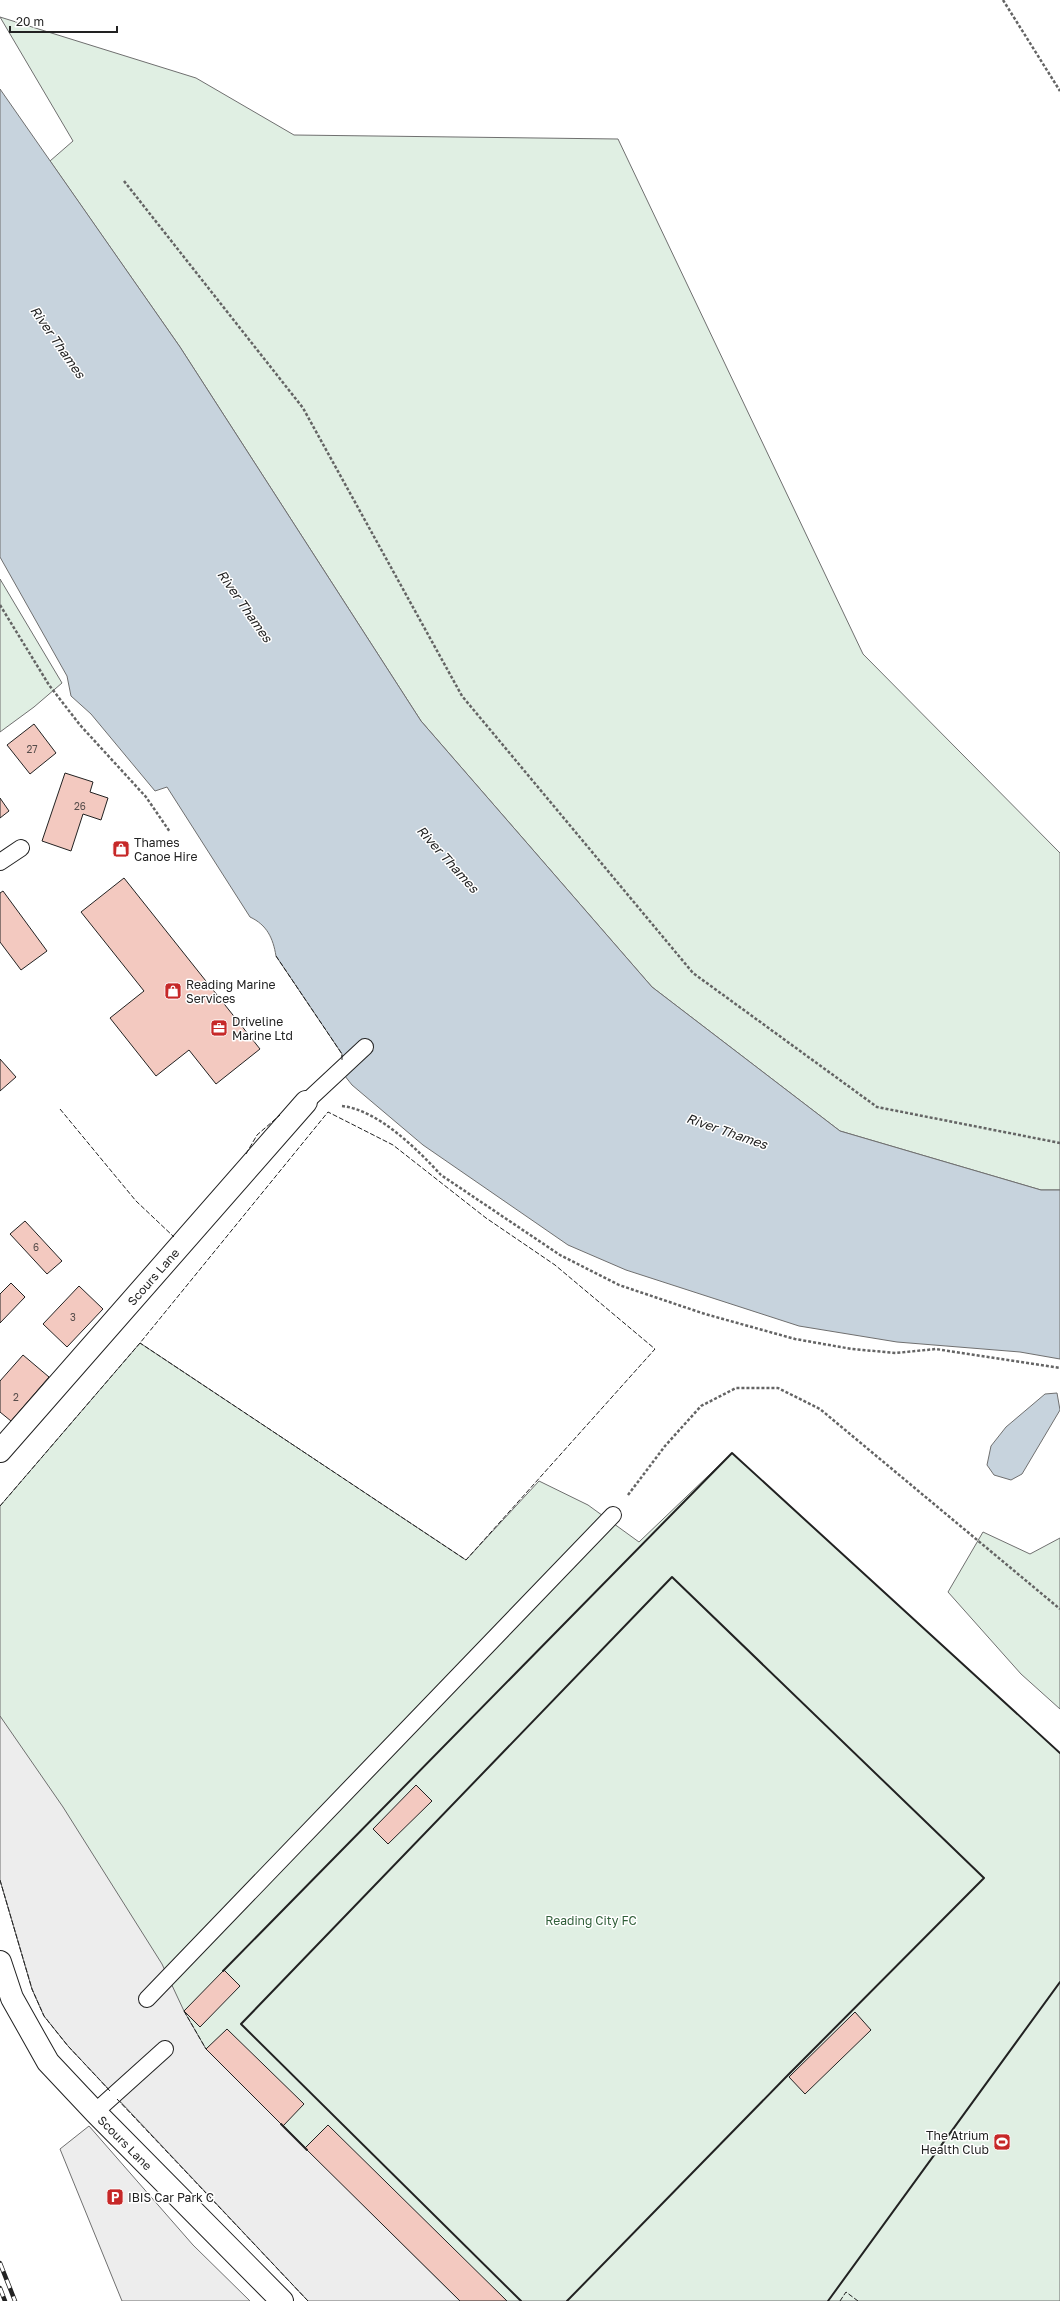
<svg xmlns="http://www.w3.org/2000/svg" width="1060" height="2301" font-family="'Golos Text',sans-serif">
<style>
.green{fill:#e0efe3;stroke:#6f6f6f}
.parking{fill:#ededed;stroke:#6f6f6f}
.water{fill:#c7d3dd;stroke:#6f6f6f}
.building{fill:#f3c9c0;stroke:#222}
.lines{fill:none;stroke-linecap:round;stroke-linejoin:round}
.service-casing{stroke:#222;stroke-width:18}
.minor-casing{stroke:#222;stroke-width:24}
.path{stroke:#646464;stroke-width:2.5;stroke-dasharray:3 2;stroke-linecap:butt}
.service{stroke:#fff;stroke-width:16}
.minor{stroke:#fff;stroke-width:22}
.rail-casing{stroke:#222;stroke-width:4.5}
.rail{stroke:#fff;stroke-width:3;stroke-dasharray:9;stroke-linecap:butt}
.fence{stroke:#222;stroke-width:1;stroke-dasharray:5 2;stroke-linecap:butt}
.wall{stroke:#222;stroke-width:2}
.labels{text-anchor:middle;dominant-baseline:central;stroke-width:3;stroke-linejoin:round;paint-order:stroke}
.number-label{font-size:10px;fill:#564c4a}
.poi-label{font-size:12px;fill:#222;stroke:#fff;text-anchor:start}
.street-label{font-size:12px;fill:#222;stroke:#fff}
.park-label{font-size:12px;fill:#2f5e38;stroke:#fff}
.water-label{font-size:13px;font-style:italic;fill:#222;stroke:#fff}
</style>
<rect width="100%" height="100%" fill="#fff"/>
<path class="green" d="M 0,17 L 196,78 L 294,135 L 618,139 L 863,654 L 1060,853 L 1060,1190 L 1041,1190 L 840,1131 L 652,987 L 421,721 L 180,347 L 50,161 L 73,141 Z
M 0,579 L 62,683 L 34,707 L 0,732 Z
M 140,1343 L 466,1560 L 539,1481 L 588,1505 L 639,1542 L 732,1453 L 1060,1753 L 1060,2301 L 308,2301 L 68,2046 L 44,2016 L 32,1989 L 0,1880 L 0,1506 Z
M 983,1532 L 1030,1554 L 1060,1538 L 1060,1709 L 1021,1674 L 948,1592 Z"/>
<path class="parking" d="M 0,1716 L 63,1807 L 162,1964 L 184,2011 L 206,2049 L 460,2301 L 308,2301 L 68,2046 L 44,2016 L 32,1989 L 0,1880 Z
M 89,2126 L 193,2245 L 250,2301 L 122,2301 L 60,2149 Z"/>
<path class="water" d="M 0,89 L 180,347 L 421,721 L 652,987 L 840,1131 L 1041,1190 L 1060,1190 L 1060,1359 L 1020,1352 L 897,1342 L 799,1326 L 626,1270 L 568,1245 L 423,1145 L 352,1085 L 341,1071 L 342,1054 L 276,956 C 273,938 267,925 250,917 L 167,787 L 155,791 L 91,714 L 71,696 L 67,676 L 0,557 Z
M 1057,1393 L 1060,1410 L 1022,1474 L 1011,1480 L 994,1475 L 987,1465 L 991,1446 L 1006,1427 L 1045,1394 Z"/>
<path class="building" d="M 34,724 L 56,753 L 30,774 L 7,745 Z
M 65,773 L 93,782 L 90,792 L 108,798 L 101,820 L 83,814 L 71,851 L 42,841 Z
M 0,798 L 9,811 L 0,818 Z
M 124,878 L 260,1049 L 216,1084 L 189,1050 L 156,1076 L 110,1018 L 144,991 L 81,912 Z
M 3,891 L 47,951 L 21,970 L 0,942 L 0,893 Z
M 0,1059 L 16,1077 L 0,1091 Z
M 25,1221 L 62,1261 L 47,1274 L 10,1234 Z
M 11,1283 L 25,1297 L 0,1323 L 0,1294 Z
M 79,1286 L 103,1309 L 67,1347 L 43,1324 Z
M 23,1355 L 49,1377 L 11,1421 L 0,1412 L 0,1381 Z
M 416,1785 L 432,1801 L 388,1844 L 373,1829 Z
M 224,1970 L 240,1986 L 200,2027 L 184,2011 Z
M 855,2012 L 871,2030 L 805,2094 L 789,2077 Z
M 227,2029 L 304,2104 L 283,2126 L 206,2049 Z
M 328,2125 L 507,2301 L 460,2301 L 305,2148 Z"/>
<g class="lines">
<g class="service-casing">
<path id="service" d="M 0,862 L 21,848
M 306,1102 L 365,1047
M 147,1999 L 613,1515
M 95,2112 L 165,2049"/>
</g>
<g class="minor-casing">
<g id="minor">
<path id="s1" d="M 0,1451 L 306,1102"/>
<path id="s2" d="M 0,1962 L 12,1998 L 48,2062 L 95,2112 L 282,2301"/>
</g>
</g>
<path class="path" d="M 1003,0 L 1060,91
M 124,181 L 303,408 L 462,696 L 693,973 L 877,1107 L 1060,1143
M 0,605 L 49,685 L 80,725 L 146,797 L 170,832
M 342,1106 C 378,1110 417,1149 441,1175 L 560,1255 L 619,1285 L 705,1314 L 795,1339 L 852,1349 L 896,1353 L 936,1349 L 1060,1368
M 628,1495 L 665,1446 L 701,1406 L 736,1388 L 778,1388 L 820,1409 L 1060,1609"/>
<use href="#service" class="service"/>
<use href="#minor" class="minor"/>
<g class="rail-casing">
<path id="rail" d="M 0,2263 L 15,2301
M 0,2288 L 5,2301"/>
</g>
<use href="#rail" class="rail"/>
<path class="fence" d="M 276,956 L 342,1054 L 342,1060
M 60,1109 L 136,1201 L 174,1237
M 246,1154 L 257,1135 L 280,1115
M 0,1506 L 140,1343 L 328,1112 L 393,1145 L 486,1218 L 555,1265 L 655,1349 L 466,1560 L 140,1343
M 0,1880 L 32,1989 L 44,2016 L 68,2046 L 110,2091
M 184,2011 L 206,2049
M 117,2099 L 308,2301
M 840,2301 L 846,2292 L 858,2301"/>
<path class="wall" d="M 223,1971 L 732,1453 L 1060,1753
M 281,2124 L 307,2150
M 521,2301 L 241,2024 L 672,1577 L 984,1878 L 787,2076 L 567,2301
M 828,2301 L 1060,1982"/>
</g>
<defs>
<g id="shop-square" transform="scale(0.9)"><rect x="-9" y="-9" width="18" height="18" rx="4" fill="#c62828" stroke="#fff"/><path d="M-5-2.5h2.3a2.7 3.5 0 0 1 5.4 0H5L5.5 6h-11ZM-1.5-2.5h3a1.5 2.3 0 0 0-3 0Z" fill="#fff"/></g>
<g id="office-square" transform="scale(0.9)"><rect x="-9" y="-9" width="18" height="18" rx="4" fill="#c62828" stroke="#fff"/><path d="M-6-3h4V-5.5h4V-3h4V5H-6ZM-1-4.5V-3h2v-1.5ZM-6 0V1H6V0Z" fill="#fff"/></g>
<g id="stadium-square" transform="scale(0.9)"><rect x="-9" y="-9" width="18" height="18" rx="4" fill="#c62828" stroke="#fff"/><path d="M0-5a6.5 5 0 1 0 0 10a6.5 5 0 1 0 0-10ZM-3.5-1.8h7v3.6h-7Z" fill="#fff"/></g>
<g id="parking-square" transform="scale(0.9)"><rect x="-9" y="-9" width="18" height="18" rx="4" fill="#c62828" stroke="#fff"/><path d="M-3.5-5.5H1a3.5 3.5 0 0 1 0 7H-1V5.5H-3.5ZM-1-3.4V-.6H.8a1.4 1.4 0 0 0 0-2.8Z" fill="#fff"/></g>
</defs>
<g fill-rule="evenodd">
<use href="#shop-square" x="121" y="849"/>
<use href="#shop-square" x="173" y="991"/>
<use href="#office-square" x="219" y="1028"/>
<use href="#stadium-square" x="1002" y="2142"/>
<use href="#parking-square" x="115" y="2197"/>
</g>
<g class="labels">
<g class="number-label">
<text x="32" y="749">27</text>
<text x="80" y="806">26</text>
<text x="36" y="1247">6</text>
<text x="73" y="1317">3</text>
<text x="16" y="1397">2</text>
</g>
<g class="poi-label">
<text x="134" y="842">Thames<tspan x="134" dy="14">Canoe Hire</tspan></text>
<text x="186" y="984">Reading Marine<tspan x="186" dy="14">Services</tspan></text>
<text x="232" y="1021">Driveline<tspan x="232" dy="14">Marine Ltd</tspan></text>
<text x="989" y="2135" text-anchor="end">The Atrium<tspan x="989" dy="14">Health Club</tspan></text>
<text x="128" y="2197">IBIS Car Park C</text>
</g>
<g class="street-label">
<text stroke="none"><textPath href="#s1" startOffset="232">Scours Lane</textPath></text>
<text stroke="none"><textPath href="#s2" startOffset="223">Scours Lane</textPath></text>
</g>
<g class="park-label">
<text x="591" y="1920">Reading City FC</text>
</g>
<g class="water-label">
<text transform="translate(58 342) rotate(55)">River Thames</text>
<text transform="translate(245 606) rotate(55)">River Thames</text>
<text transform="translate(448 859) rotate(48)">River Thames</text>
<text transform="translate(727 1131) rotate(19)">River Thames</text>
</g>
</g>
<path d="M10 26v6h107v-6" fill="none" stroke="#222222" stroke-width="2"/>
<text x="16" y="26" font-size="12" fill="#222222" stroke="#ffffff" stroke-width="3" paint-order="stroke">20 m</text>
</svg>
